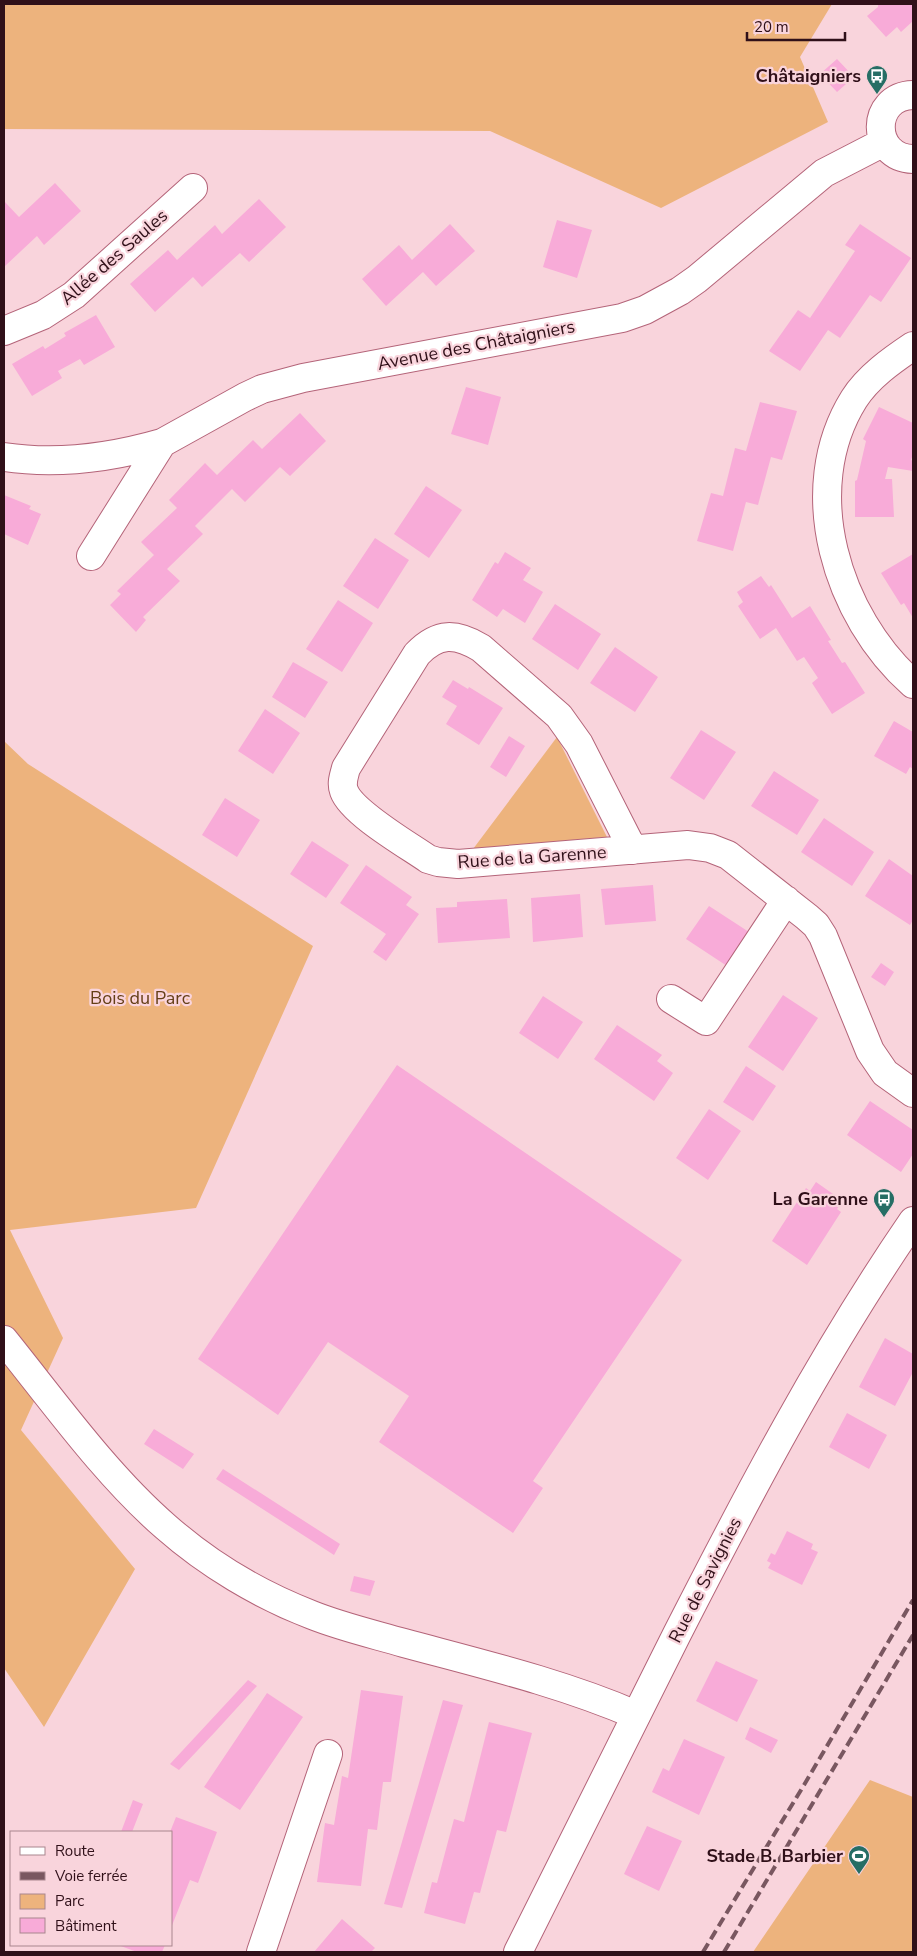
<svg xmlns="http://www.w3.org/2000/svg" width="917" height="1956" font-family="'Nunito Sans',sans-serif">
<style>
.green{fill:#edb37d}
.building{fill:#f8abd8}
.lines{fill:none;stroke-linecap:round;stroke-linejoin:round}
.street-casing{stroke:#b46479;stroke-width:30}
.secondary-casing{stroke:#b46479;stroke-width:30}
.street{stroke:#fff;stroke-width:28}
.secondary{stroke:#fff;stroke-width:28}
.rail{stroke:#795760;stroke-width:4;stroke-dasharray:10 5;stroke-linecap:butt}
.labels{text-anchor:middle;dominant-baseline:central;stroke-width:4.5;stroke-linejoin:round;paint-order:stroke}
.poi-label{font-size:18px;font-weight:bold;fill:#301019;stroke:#f9d4dc;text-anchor:end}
.street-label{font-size:18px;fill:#301019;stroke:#f9d4dc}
.park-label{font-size:18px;fill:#643e16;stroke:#f9d4dc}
</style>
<rect width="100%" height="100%" fill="#f9d4dc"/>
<path class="green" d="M 4,4 L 832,4 L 800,57 L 828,122 L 661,208 L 490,131 L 4,129 Z
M 557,737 L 607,837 L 473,849 Z
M 4,741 L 28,764 L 313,946 L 196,1208 L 10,1230 L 63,1338 L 21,1430 L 135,1569 L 44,1727 L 4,1668 Z
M 870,1780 L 913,1797 L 913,1952 L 753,1952 Z"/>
<path class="building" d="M 878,4 L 913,4 L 913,21 L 901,32 L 897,27 L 886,37 L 867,16 L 878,7 Z
M 837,59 L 854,77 L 837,92 L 820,74 Z
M 55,183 L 81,211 L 44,245 L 37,236 L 4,267 L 4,201 L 19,217 Z
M 259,199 L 286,227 L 249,262 L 240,253 L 202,287 L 193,277 L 155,312 L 130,284 L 168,250 L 177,260 L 215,225 L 222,234 Z
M 557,220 L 592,230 L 577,278 L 543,267 Z
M 450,224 L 475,251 L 436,286 L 423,272 L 386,306 L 362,279 L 399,245 L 412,260 Z
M 860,224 L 911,258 L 881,302 L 870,295 L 840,338 L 828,330 L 800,371 L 769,351 L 798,310 L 810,318 L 855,251 L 845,245 Z
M 96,315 L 115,347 L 84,365 L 80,359 L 58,371 L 62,378 L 32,396 L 12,364 L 43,346 L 45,349 L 66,336 L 64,333 Z
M 466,387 L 501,397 L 488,445 L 451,434 Z
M 760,402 L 797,411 L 782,460 L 771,457 L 758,505 L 746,502 L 733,551 L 697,541 L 711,493 L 723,496 L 735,448 L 746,451 Z
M 879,407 L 913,423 L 913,454 L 911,460 L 913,461 L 913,471 L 888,467 L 885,479 L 892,479 L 894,517 L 855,517 L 855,481 L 857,480 L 866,441 L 863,439 Z
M 300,413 L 326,441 L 290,476 L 280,467 L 245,502 L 232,489 L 195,526 L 203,534 L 167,569 L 180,581 L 143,617 L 146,620 L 136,632 L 110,605 L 121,594 L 117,591 L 154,555 L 141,542 L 177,508 L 169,500 L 205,463 L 217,475 L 253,440 L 262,449 Z
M 426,486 L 462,510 L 429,558 L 394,534 Z
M 4,495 L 31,506 L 29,509 L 41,514 L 28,545 L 4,534 Z
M 375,538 L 409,560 L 378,609 L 343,586 Z
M 505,552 L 531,568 L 523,580 L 543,592 L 525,623 L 503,609 L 497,617 L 472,600 L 495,562 L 498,564 Z
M 913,554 L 913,618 L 904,603 L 901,605 L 881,573 Z
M 761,576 L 769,587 L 771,585 L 792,618 L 810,606 L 831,640 L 828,641 L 842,663 L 845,662 L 865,693 L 832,714 L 812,683 L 818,678 L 804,657 L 797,661 L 776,628 L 760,639 L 738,606 L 743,602 L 737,592 Z
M 338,600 L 373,623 L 342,672 L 306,649 Z
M 555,604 L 601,634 L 578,670 L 532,639 Z
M 615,647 L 658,677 L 635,712 L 590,683 Z
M 293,662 L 328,682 L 305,718 L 272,697 Z
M 453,680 L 468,689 L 469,687 L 503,708 L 479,745 L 446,724 L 457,706 L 442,697 Z
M 265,709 L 300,733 L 273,774 L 238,751 Z
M 894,721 L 913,732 L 913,769 L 910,767 L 906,774 L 874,756 Z
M 701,730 L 736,752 L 704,800 L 670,778 Z
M 509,736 L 525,746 L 506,777 L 490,767 Z
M 774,771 L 819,800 L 797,835 L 751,806 Z
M 225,798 L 260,820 L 237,857 L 202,835 Z
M 824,818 L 874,852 L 852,886 L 801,852 Z
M 312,841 L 349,865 L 326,898 L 290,874 Z
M 889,859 L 913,876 L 913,920 L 910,925 L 865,896 Z
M 366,865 L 412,897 L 406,905 L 419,914 L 386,961 L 373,952 L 386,934 L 340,903 Z
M 653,885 L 656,921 L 605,925 L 601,889 Z
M 580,894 L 583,937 L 533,942 L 531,898 Z
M 507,899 L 510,938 L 438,943 L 436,908 L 457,907 L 457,902 Z
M 709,906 L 749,932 L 727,966 L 686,939 Z
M 881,963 L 894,972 L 885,986 L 871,977 Z
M 783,995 L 818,1018 L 783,1071 L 748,1047 Z
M 543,996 L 583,1022 L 558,1059 L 519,1033 Z
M 617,1025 L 662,1055 L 657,1061 L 673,1073 L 654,1101 L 594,1059 Z
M 397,1065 L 682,1260 L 533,1481 L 543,1488 L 513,1533 L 379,1442 L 409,1396 L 328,1342 L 278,1415 L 198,1359 Z
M 746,1066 L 776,1086 L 753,1121 L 723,1102 Z
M 870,1101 L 913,1130 L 913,1154 L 901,1172 L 847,1135 Z
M 709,1109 L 741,1131 L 708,1180 L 676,1158 Z
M 816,1182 L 843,1201 L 837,1209 L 841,1212 L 807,1265 L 772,1241 L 806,1188 L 810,1191 Z
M 885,1338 L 913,1354 L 913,1372 L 895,1406 L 859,1387 Z
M 847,1413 L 887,1435 L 869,1469 L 829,1447 Z
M 154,1429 L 194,1454 L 183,1469 L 144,1444 Z
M 223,1469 L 340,1544 L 334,1555 L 216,1479 Z
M 787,1531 L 813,1544 L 811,1549 L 818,1552 L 802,1585 L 768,1568 L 771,1563 L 767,1561 L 771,1553 L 775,1555 Z
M 354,1576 L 375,1581 L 370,1596 L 350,1591 Z
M 716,1661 L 758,1680 L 737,1722 L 696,1701 Z
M 248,1680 L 257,1686 L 215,1732 L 179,1770 L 170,1764 Z
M 361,1690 L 403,1696 L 391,1782 L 383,1782 L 377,1830 L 368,1829 L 361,1886 L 317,1882 L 325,1823 L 334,1825 L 342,1776 L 348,1778 Z
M 267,1693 L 303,1717 L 240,1810 L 204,1787 Z
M 443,1700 L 463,1705 L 402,1908 L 384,1904 Z
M 489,1722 L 532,1733 L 506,1832 L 497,1830 L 480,1893 L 474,1892 L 465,1924 L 424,1913 L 432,1882 L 437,1883 L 454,1819 L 464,1822 Z
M 750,1727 L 778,1740 L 771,1753 L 745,1739 Z
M 684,1739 L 725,1757 L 699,1815 L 652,1792 L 663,1768 L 669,1771 Z
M 133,1800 L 143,1804 L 132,1832 L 121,1832 Z
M 176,1817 L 217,1832 L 198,1883 L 190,1880 L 171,1928 L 170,1832 Z
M 647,1826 L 682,1841 L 659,1891 L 624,1874 Z
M 342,1919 L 375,1948 L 371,1952 L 314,1952 Z
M 118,1945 L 165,1945 L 162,1952 L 137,1952 Z"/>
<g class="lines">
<g class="street-casing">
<path id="street" d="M 913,95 C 870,96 870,158 913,159
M 4,331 L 43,315 L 74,295 L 193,188
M 913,346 C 892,360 868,377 854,399 C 797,490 837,617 913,684
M 4,457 C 57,465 110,458 162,443
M 91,556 L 162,443 L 245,397 L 262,389 L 303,378 L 622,318 L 645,310 L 680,291 L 697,279 L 824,173 L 884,142
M 633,850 L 579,744 L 559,716 L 481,648 C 456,633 438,632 417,654 L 346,768 C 344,776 341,783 344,791 C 352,813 408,845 428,859 L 438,862 L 458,864 L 688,845 L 710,848 L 728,855 L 807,917 L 816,925 L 823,936 L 870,1051 L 885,1073 L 913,1093
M 671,999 L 706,1021 L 786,900
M 4,1340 C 54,1402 106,1475 166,1527 C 208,1564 260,1595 312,1615 C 342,1627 373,1634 404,1643 C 482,1664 562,1683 636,1715
M 261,1952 L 328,1754"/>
</g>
<g class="secondary-casing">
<path id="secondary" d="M 518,1952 C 571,1846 624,1740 677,1634 C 749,1493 823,1352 913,1221"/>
</g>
<use href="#street" class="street"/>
<use href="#secondary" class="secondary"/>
<path class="rail" d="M 703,1952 L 804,1785 L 913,1600
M 724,1952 L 913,1635"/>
</g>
<defs>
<g id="bus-pin" transform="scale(1.125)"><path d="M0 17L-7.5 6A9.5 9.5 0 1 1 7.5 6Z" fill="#266e65" stroke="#f9d4dc"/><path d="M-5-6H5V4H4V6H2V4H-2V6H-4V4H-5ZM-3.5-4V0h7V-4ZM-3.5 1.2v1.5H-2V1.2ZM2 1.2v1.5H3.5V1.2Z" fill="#fff"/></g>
<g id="stadium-pin" transform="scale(1.125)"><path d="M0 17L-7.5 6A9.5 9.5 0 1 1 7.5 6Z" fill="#266e65" stroke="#f9d4dc"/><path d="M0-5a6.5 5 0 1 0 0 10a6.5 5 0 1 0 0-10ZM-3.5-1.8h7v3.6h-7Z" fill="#fff"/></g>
</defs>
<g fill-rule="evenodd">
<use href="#bus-pin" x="877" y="76"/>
<use href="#bus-pin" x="884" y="1199"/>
<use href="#stadium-pin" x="859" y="1856"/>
</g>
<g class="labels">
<g class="poi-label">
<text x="861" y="76">Châtaigniers</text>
<text x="868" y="1199">La Garenne</text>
<text x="843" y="1856">Stade B. Barbier</text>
</g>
<g class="street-label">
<text transform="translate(114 257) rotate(-41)">Allée des Saules</text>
<text transform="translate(476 345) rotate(-11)">Avenue des Châtaigniers</text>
<text transform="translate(532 857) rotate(-4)">Rue de la Garenne</text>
<text transform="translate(705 1580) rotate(-63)">Rue de Savignies</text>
</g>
<g class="park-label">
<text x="140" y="998">Bois du Parc</text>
</g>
</g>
<rect width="917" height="1956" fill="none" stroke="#301019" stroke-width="10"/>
<rect x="10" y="1831" width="162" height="115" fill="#f9d4dc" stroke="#a9868e"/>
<rect x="20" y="1847" width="25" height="8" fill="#ffffff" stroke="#a9868e"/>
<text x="55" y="1856" font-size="15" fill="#301019">Route</text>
<rect x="20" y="1872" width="25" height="8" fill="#795760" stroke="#a9868e"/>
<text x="55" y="1881" font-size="15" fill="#301019">Voie ferrée</text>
<rect x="20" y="1894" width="25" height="15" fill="#edb37d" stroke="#a9868e"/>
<text x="55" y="1906" font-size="15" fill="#301019">Parc</text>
<rect x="20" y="1918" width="25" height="15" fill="#f8abd8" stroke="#a9868e"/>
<text x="55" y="1931" font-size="15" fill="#301019">Bâtiment</text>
<path d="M747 32v8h98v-8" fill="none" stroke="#301019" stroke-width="2.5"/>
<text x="754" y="32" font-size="15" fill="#301019" stroke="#f9d4dc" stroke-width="4" paint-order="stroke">20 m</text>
</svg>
